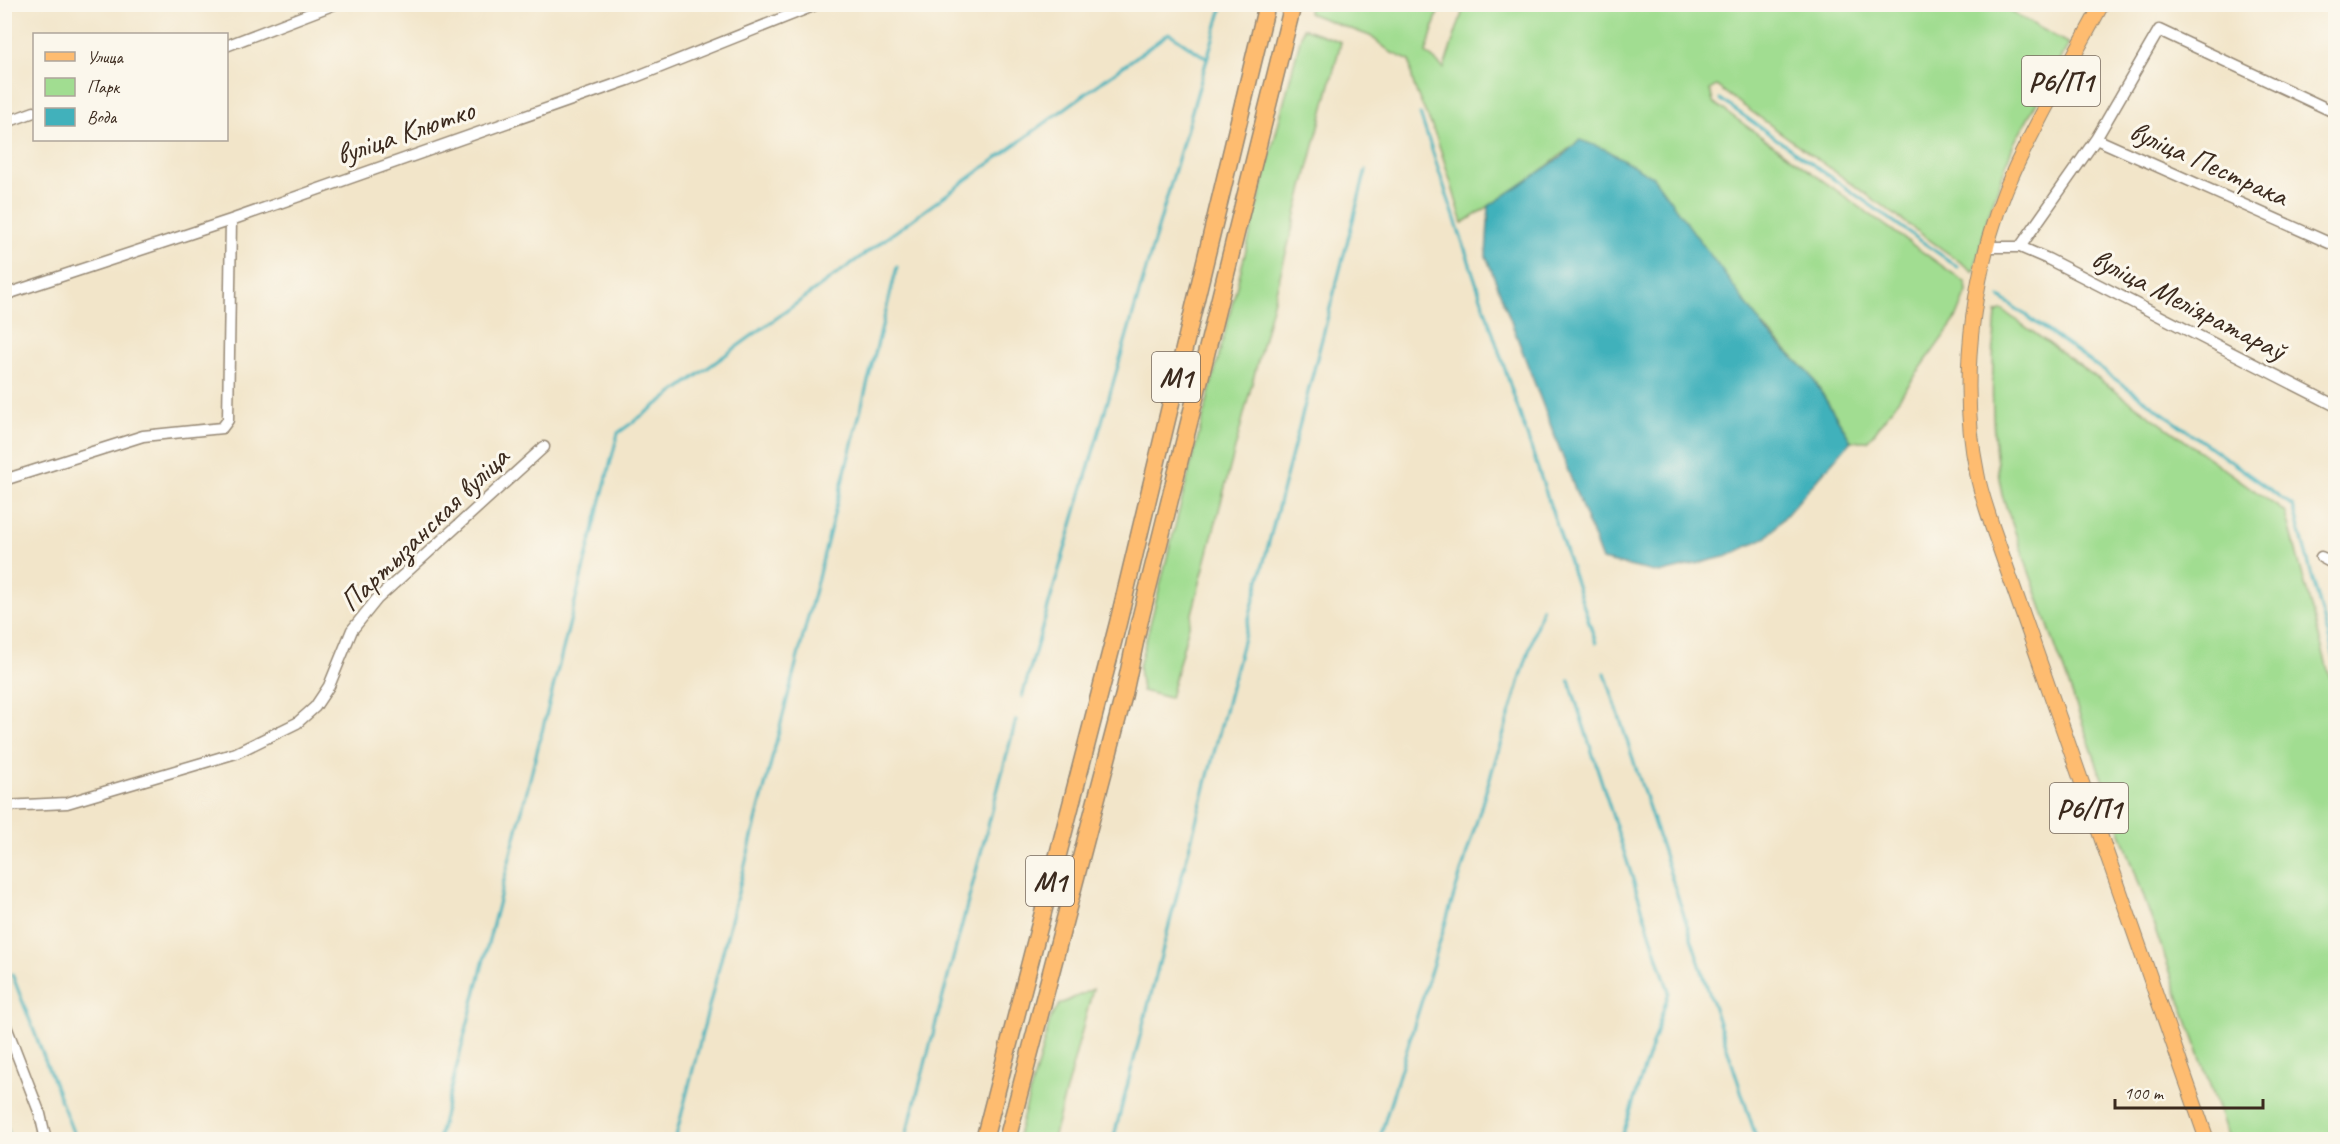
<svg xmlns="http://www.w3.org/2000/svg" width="2340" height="1144" font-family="Caveat,sans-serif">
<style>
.green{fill:#a1dd91;stroke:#6e8458;stroke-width:1.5}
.water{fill:#41b1bb;stroke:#3e6e6c;stroke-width:1.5}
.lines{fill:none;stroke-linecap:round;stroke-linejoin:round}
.stream{stroke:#41b1bb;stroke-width:3}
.minor-casing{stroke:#968874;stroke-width:13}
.major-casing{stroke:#968874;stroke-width:16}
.highway-casing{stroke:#968874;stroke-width:19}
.minor{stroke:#fff;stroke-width:10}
.major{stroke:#febc70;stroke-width:14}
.highway{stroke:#febc70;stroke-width:16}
.labels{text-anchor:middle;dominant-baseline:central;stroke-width:6;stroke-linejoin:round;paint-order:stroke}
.shield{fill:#fbf7ec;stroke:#75685c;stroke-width:1.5}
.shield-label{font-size:28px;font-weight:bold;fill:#3b2a1e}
.street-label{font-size:30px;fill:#3b2a1e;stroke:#fbf7ec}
</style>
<rect width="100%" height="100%" fill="#fbf7ec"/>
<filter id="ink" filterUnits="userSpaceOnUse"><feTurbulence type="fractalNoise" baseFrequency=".0167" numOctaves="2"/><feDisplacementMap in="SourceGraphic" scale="12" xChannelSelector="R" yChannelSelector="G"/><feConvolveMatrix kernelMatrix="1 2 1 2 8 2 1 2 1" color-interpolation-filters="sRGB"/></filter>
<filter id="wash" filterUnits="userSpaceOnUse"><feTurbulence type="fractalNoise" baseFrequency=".008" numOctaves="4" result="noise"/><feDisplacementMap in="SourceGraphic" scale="24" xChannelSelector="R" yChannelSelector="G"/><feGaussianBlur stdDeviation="1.35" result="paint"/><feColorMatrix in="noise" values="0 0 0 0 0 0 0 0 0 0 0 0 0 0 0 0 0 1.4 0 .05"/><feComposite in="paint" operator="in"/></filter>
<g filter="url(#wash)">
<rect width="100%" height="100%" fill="#f2e5c9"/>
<path class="green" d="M 1465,4 L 2005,5 L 2004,8 L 2069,44 L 2014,143 L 1987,219 L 1974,272 L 1716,86 L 1710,90 L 1713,102 L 1966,283 L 1967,292 L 1956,319 L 1875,432 L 1867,441 L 1851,441 L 1810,374 L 1580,140 L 1528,181 L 1463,223 C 1452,190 1444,153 1430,122 C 1420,100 1411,86 1410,61 L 1392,53 L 1370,36 L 1308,13 L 1309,5 L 1440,5 L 1426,53 L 1444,68 Z
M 1303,28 L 1341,42 L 1170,698 L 1142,691 L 1139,667 Z
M 2002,310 L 2286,513 L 2335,696 L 2335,1139 L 2229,1139 L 2002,495 C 1990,434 1991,375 1996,313 Z
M 1093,989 L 1053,1139 L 1017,1139 L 1051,1017 L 1060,1004 Z"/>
<path class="water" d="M 1580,140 L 1607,150 L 1653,177 L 1767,332 L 1810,374 L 1851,441 L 1767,537 L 1728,556 L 1659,573 L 1602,560 L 1486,256 L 1489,206 L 1560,158 Z"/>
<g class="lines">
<path class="stream" d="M 1720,99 L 1958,267
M 1420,114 L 1596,643
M 2000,297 L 2293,506 L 2336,664
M 1605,673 L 1757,1140
M 1569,680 L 1669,992 L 1621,1140
M 1022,697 L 1223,4
M 12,974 L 76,1140
M 4,1117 L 10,1140
M 438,1140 L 618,433 L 1169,33 L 1206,58
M 675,1140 L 897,267
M 905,1140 L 1016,720
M 1113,1140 L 1366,170
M 1379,1140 L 1542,608"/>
</g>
</g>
<g filter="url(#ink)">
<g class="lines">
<g class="minor-casing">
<path id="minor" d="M 226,46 L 335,4
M 4,123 L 34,112
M 2096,139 L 2336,246
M 1987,247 L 2020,247 L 2048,259 L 2336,406
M 2020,247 L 2096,139 L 2159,30 L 2336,113
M 4,295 L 231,220 L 628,80 L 818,4
M 4,480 L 143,436 L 222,428 L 228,420 L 231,220
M 2321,557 L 2336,565
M 4,806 L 67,803 L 236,753 L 297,723 L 315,707 L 329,686 L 352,630 L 377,599 L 544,447
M 4,1021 L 40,1114 L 46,1140"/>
</g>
<g class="major-casing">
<path id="major" d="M 2102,4 C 2073,58 2042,111 2016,166 C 1974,254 1957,377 1977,473 C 1980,491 1987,509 1992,526 L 2207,1140"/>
</g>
<g class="highway-casing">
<path id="highway" d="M 984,1140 L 1118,623 L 1267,4
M 1007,1140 L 1124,694 L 1138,628 L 1293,4"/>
</g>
<use href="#minor" class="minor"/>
<use href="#major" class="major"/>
<use href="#highway" class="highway"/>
</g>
</g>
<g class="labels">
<g class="shield">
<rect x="2022" y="56" width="78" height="50" rx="4.5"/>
<rect x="1152" y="352" width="48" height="50" rx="4.5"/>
<rect x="2050" y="783" width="78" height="50" rx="4.5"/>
<rect x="1026" y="856" width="48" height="50" rx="4.5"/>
</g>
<g class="shield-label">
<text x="2061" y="81">Р6/П1</text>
<text x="1176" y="377">М1</text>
<text x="2089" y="808">Р6/П1</text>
<text x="1050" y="881">М1</text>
</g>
<g class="street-label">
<text transform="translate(405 132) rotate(-19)">вуліца Клютко</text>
<text transform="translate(2209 163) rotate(24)">вуліца Пестрака</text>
<text transform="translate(2189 304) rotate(27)">вуліца Меліяратараў</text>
<text transform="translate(424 529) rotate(-44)">Партызанская вуліца</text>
</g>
</g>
<rect width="2340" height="1144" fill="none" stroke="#fbf7ec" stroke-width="24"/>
<rect x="33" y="33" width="195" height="108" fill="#fbf7ec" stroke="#aea59a" stroke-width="1.5"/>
<rect x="45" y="52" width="30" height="9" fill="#febc70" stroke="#aea59a" stroke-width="1.5"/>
<text x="87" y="63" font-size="18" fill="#3b2a1e">Улица</text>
<rect x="45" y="78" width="30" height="18" fill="#a1dd91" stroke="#aea59a" stroke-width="1.5"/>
<text x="87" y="93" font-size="18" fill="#3b2a1e">Парк</text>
<rect x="45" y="108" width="30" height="18" fill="#41b1bb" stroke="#aea59a" stroke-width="1.5"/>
<text x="87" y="123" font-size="18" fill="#3b2a1e">Вода</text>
<path d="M2115 1099v9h148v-9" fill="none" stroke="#3b2a1e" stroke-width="3"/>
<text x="2124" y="1099" font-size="18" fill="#3b2a1e" stroke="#fbf7ec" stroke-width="4.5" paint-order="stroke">100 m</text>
</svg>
